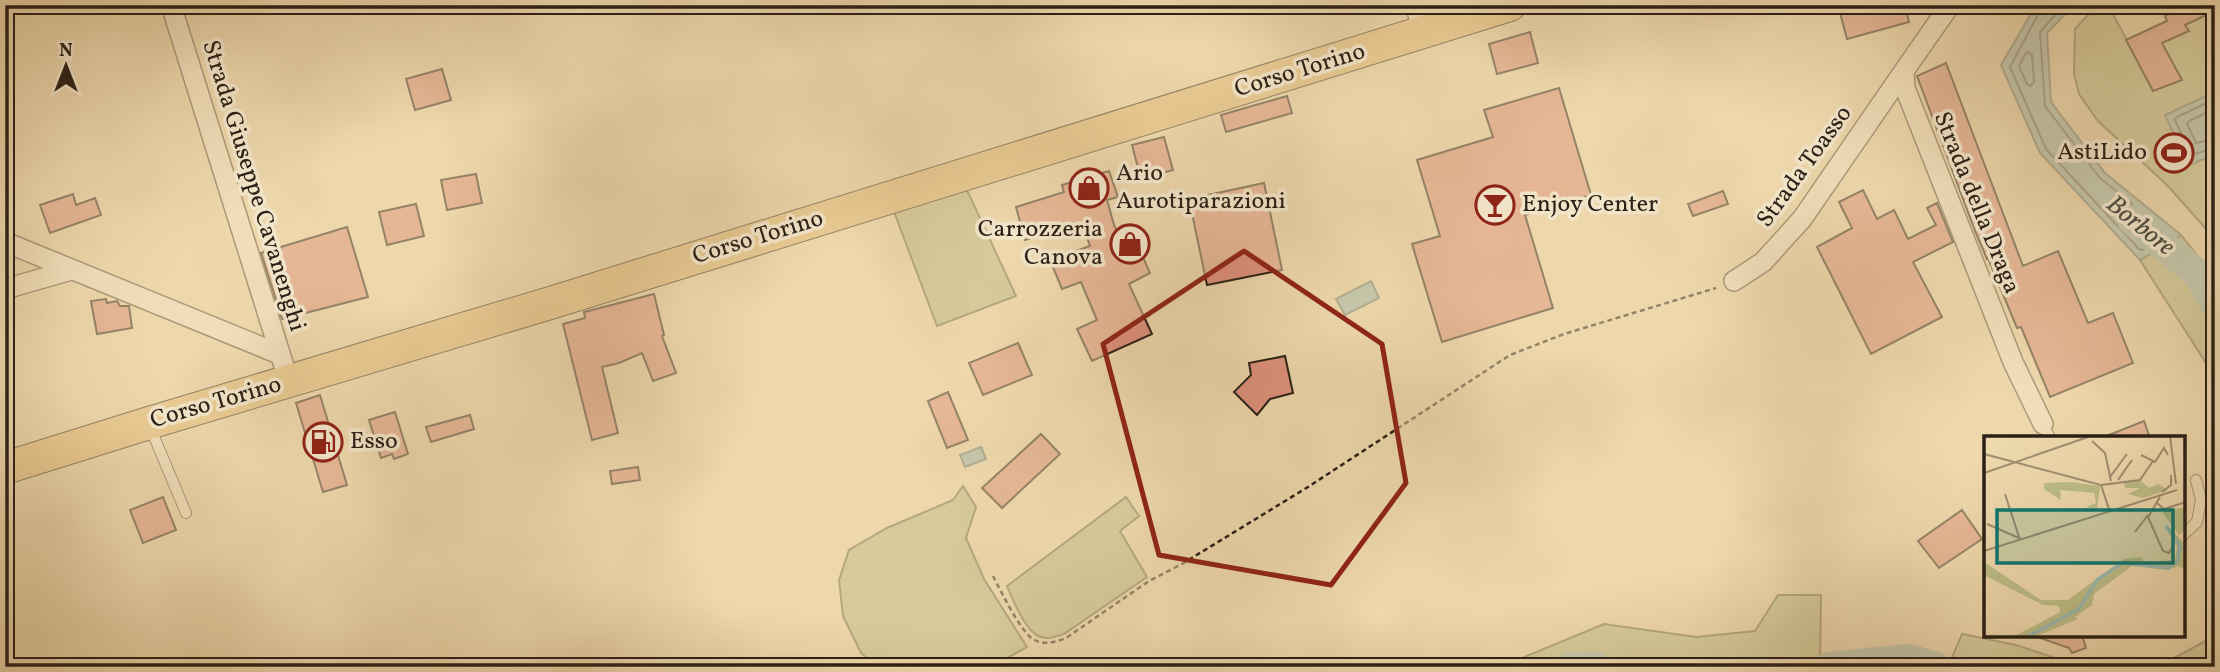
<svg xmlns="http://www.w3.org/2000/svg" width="2220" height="672" font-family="Vollkorn,serif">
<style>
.green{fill:#bcbd87;stroke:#736e4e;stroke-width:2}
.water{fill:#9ab8b0;stroke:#6d7b72;stroke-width:2}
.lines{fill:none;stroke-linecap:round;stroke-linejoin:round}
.shore{stroke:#626c63;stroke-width:2}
.river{stroke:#9ab8b0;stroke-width:30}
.building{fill:#de907c;stroke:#2a2016;stroke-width:2}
.service-casing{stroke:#5b4e3c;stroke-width:12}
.minor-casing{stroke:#5b4e3c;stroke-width:22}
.primary-casing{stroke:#2a2016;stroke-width:34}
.path{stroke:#2a2016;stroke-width:2.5;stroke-dasharray:5 3.5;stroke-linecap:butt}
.service{stroke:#f3e5c9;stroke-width:10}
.minor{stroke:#f3e5c9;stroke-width:19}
.primary{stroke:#e6bc76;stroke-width:32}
.marked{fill:none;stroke:#8f2418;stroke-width:5;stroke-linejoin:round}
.labels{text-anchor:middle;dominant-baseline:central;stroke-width:7;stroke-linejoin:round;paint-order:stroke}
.street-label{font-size:24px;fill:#2a2016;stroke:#f3e5c9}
.poi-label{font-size:24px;fill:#2a2016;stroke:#f3e5c9;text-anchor:start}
.water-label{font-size:26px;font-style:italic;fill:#4c4e44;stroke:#f3e5c9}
.inset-river{fill:none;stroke:#9ab8b0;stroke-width:3.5}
.inset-road{fill:none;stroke:#9f8e70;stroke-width:2}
.view{fill:#0f766e;fill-opacity:0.15;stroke:#0f766e;stroke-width:3.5}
.inset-edge{fill:none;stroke:#2a2016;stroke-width:3.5}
</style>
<rect width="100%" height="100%" fill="#edd7ac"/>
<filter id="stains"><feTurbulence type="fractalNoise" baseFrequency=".00286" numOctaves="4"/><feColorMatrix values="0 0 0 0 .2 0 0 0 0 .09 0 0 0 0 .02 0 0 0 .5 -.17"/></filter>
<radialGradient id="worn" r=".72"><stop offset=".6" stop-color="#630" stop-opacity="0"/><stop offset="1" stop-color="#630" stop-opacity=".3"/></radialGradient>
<path class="green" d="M 2187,5 L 2215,5 L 2215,239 L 2167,185 L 2098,121 L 2079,94 L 2074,74 L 2075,29 L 2089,14 L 2111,11 L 2127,40 L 2167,21 L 2165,16 Z
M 966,188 L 1016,296 L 937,326 L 893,209 Z
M 2181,235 L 2215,278 L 2215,377 L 2140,260 Z
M 963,486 L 976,507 L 966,538 L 984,579 L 1027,647 L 991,667 L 877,667 L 861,653 L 843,616 L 839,580 L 849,550 L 887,528 L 953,500 Z
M 1126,497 L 1139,516 L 1120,531 L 1147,577 L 1064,634 C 1056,636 1049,640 1041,637 C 1026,633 1013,600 1007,586 Z
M 1778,595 L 1821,595 L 1820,667 L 1500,667 L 1604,624 L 1696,637 L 1755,631 Z
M 1962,634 L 2016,645 L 2082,667 L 1948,667 Z
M 2215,636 L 2215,667 L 2157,667 Z"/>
<path class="water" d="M 2036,5 L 2074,5 L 2047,33 L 2051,102 L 2105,173 L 2181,235 L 2140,260 L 2040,153 L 2001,65 Z
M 2215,92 L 2215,154 L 2188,166 L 2165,115 Z
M 1371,281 L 1379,298 L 1345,315 L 1336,299 Z
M 981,447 L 986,459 L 965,467 L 960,455 Z"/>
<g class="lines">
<path class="shore" d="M 2041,5 L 2040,11 L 2010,67 L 2046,149 L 2139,249 L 2143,250 L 2165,237 L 2166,232 L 2099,177 L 2045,106 L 2040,32 L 2064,5
M 2029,52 L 2032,55 L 2034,82 L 2030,86 L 2027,84 L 2019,66 L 2026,53 Z
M 2215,99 L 2177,117 L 2175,120 L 2191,155 L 2215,148
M 2215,109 L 2189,121 L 2187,124 L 2196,143 L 2215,139
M 2118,207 L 2122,207 L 2150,230 L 2150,235 L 2145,239 L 2141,238 L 2117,212 Z"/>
<path class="river" d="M 2132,220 L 2197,273 L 2215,303
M 1570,667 L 1596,667
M 1829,667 L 1909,659 L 1936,667"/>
</g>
<path class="building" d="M 1838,5 L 1905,5 L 1909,22 L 1847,39 Z
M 2187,5 L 2215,5 L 2215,11 L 2185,25 L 2189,31 L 2162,43 L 2182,80 L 2153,91 L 2126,40 L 2167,21 L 2165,16 Z
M 1530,32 L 1538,63 L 1497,74 L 1489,44 Z
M 1946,63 L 2023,266 L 2058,251 L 2088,323 L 2113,313 L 2133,363 L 2050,397 L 2021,327 L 2017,328 L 1988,258 L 1987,259 L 1975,231 L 1917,76 Z
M 442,69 L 451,100 L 415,110 L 406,79 Z
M 1559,88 L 1591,195 L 1525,215 L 1553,308 L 1442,342 L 1412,244 L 1440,236 L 1417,160 L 1493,137 L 1484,110 Z
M 1287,96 L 1292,113 L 1226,132 L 1221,115 Z
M 1164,137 L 1173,170 L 1141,179 L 1132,145 Z
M 1109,171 L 1118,197 L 1107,200 L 1114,225 L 1122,242 L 1134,237 L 1150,273 L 1129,284 L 1152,334 L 1092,361 L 1077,329 L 1097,320 L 1081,282 L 1062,289 L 1050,260 L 1090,246 L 1082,223 L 1025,240 L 1016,207 L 1064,192 L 1062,185 Z
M 476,174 L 482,203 L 447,210 L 441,180 Z
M 1264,183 L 1282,270 L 1207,285 L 1189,199 Z
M 1863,190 L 1877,219 L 1894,210 L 1908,239 L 1936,225 L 1927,208 L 1937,203 L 1953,242 L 1913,262 L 1942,317 L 1871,354 L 1817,247 L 1852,228 L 1839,202 Z
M 1723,191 L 1728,204 L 1693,216 L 1688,204 Z
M 73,194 L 76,205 L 95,198 L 101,215 L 50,233 L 40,205 Z
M 416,204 L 424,236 L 387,245 L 379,212 Z
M 347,227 L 368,297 L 282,319 L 261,253 Z
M 654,294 L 664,335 L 662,336 L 676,373 L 653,381 L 642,353 L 619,363 L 602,367 L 618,433 L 592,440 L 563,324 L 585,318 L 584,312 Z
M 106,299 L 107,303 L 117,301 L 120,306 L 129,306 L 132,328 L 97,334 L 91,301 Z
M 1018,343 L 1032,375 L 983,395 L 969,363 Z
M 1285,356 L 1293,393 L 1270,399 L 1257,415 L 1234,392 L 1251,375 L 1249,363 Z
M 948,392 L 968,440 L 947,448 L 928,401 Z
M 320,395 L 347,485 L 323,492 L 296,403 Z
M 395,412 L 408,454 L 394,459 L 392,454 L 381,458 L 369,420 Z
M 470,415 L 474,429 L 431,442 L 426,427 Z
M 2144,421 L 2150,438 L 2104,438 L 2104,437 Z
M 1041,434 L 1060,454 L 1002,508 L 982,488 Z
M 638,467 L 640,480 L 612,484 L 610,471 Z
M 163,497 L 176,530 L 143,543 L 130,510 Z
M 1962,510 L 1982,539 L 1939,568 L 1918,541 Z
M 2041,635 L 2082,635 L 2086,648 L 2072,653 L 2069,648 L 2040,638 Z"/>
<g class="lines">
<g class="service-casing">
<path id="service" d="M 2043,424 L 2050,438
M 150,427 L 186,513
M 2183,535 L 2197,522 L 2201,500 L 2196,480"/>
</g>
<g class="minor-casing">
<path id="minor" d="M 171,5 L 289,382
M 1416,5 L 1422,33
M 1950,5 L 1904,71 L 1905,88 L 2013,362 L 2043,424
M 5,242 L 279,354
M 1734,281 L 1763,262 L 1802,219 L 1904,71
M 5,289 L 71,270"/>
</g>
<g class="primary-casing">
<path id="primary" d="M 5,468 L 149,423 L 547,304 L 1510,5"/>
</g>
<path class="path" d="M 993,576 C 1001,591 1020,631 1033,639 C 1044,646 1055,642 1066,638 L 1149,581 L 1182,564 L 1308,487 L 1510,355 L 1564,334 L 1716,288"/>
<use href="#service" class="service"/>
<use href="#minor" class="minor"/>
<use href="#primary" class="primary"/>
</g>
<path d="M0 0H2220V672H0ZM 1244,251 L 1382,344 L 1406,483 L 1331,585 L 1159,555 L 1103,344 Z" fill="#edd7ac" fill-opacity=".55" fill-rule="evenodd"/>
<path class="marked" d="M 1244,251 L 1382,344 L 1406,483 L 1331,585 L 1159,555 L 1103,344 Z"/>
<defs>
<g id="stadium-ring" transform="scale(2.0125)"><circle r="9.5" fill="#f3e5c9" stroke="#8f2418" stroke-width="1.5"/><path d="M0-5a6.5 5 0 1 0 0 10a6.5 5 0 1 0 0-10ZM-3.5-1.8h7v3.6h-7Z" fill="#8f2418"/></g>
<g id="shop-ring" transform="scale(2.0125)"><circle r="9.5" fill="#f3e5c9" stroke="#8f2418" stroke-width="1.5"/><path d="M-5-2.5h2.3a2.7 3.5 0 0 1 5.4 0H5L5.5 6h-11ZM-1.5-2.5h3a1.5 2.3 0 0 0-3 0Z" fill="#8f2418"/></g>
<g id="bar-ring" transform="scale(2.0125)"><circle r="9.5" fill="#f3e5c9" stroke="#8f2418" stroke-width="1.5"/><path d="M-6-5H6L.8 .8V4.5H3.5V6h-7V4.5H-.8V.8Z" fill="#8f2418"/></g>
<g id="fuel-ring" transform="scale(2.0125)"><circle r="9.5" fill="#f3e5c9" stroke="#8f2418" stroke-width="1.5"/><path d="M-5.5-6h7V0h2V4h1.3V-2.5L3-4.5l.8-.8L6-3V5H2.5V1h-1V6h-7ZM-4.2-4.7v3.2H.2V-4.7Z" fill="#8f2418"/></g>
</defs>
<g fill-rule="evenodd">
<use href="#stadium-ring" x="2174" y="153"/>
<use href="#shop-ring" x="1089" y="188"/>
<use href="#bar-ring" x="1495" y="205"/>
<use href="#shop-ring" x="1130" y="244"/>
<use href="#fuel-ring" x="323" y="442"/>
</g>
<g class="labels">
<g class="street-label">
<text transform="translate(1300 71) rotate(-17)">Corso Torino</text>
<text transform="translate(1805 167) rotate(-54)">Strada Toasso</text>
<text transform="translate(253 186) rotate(73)">Strada Giuseppe Cavanenghi</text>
<text transform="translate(1976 203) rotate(68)">Strada della Draga</text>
<text transform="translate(758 238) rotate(-17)">Corso Torino</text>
<text transform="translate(216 403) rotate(-16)">Corso Torino</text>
</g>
<g class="poi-label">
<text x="2147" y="153" text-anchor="end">AstiLido</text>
<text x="1116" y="174">Ario<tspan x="1116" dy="28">Aurotiparazioni</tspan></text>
<text x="1522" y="205">Enjoy Center</text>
<text x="1103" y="230" text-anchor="end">Carrozzeria<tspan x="1103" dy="28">Canova</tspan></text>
<text x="350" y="442">Esso</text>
</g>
<g class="water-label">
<text transform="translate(2140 226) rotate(39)">Borbore</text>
</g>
</g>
<g transform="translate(1984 436)">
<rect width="201" height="201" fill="#edd7ac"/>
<path d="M 156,44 L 165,52 L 174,48 L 184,54 L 159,62 L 144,58 L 156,52 L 141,52 L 140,46 ZM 87,46 L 116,50 L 113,74 L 102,71 L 112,67 L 110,57 L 76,54 L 77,64 L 60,53 L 60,47 ZM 201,71 L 201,93 L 195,99 L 178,76 ZM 186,92 L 201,108 L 201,134 L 195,130 L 183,134 L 148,130 L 110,158 L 108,169 L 91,181 L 94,183 L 50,201 L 29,201 L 76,176 L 75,170 L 59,169 L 0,139 L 0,126 L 57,164 L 84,164 L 140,123 L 158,121 L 160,129 L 191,123 L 193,110 L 183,94 Z" fill="#bcbd87"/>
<path class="inset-river" d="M 43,201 L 95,173 L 113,144 L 138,127 L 185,132 L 194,124 L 196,109 L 182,90"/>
<path class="inset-road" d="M 186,0 L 192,48M 108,5 L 121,17 L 127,45M 0,18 L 117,49 L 126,76M 157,19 L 171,26 L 180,12 L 184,19M 0,37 L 107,0M 126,41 L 143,18M 134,44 L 148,24M 117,49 L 156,44 L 169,25M 178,56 L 187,49 L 187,39M 21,58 L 36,104M 176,61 L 164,81 L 179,115 L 185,117 L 188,112M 173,67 L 180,73 L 202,66M 3,88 L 35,102M 151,96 L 164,79M 0,115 L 193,54"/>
<path class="view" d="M 13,74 L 189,74 L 189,127 L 13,127 Z"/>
<rect width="201" height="201" class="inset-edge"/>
</g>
<rect width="2220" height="672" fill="none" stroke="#edd7ac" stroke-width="28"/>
<rect x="7" y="7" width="2206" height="658" fill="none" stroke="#2a2016" stroke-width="3.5"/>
<rect x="14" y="14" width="2192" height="644" fill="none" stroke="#2a2016" stroke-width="2"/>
<g transform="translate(66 66)" stroke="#f3e5c9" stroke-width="5" paint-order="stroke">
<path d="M0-5L12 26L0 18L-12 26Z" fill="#2a2016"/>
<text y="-10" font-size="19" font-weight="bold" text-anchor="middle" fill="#2a2016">N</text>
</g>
<rect width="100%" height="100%" filter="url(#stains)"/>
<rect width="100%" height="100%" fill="url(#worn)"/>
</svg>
